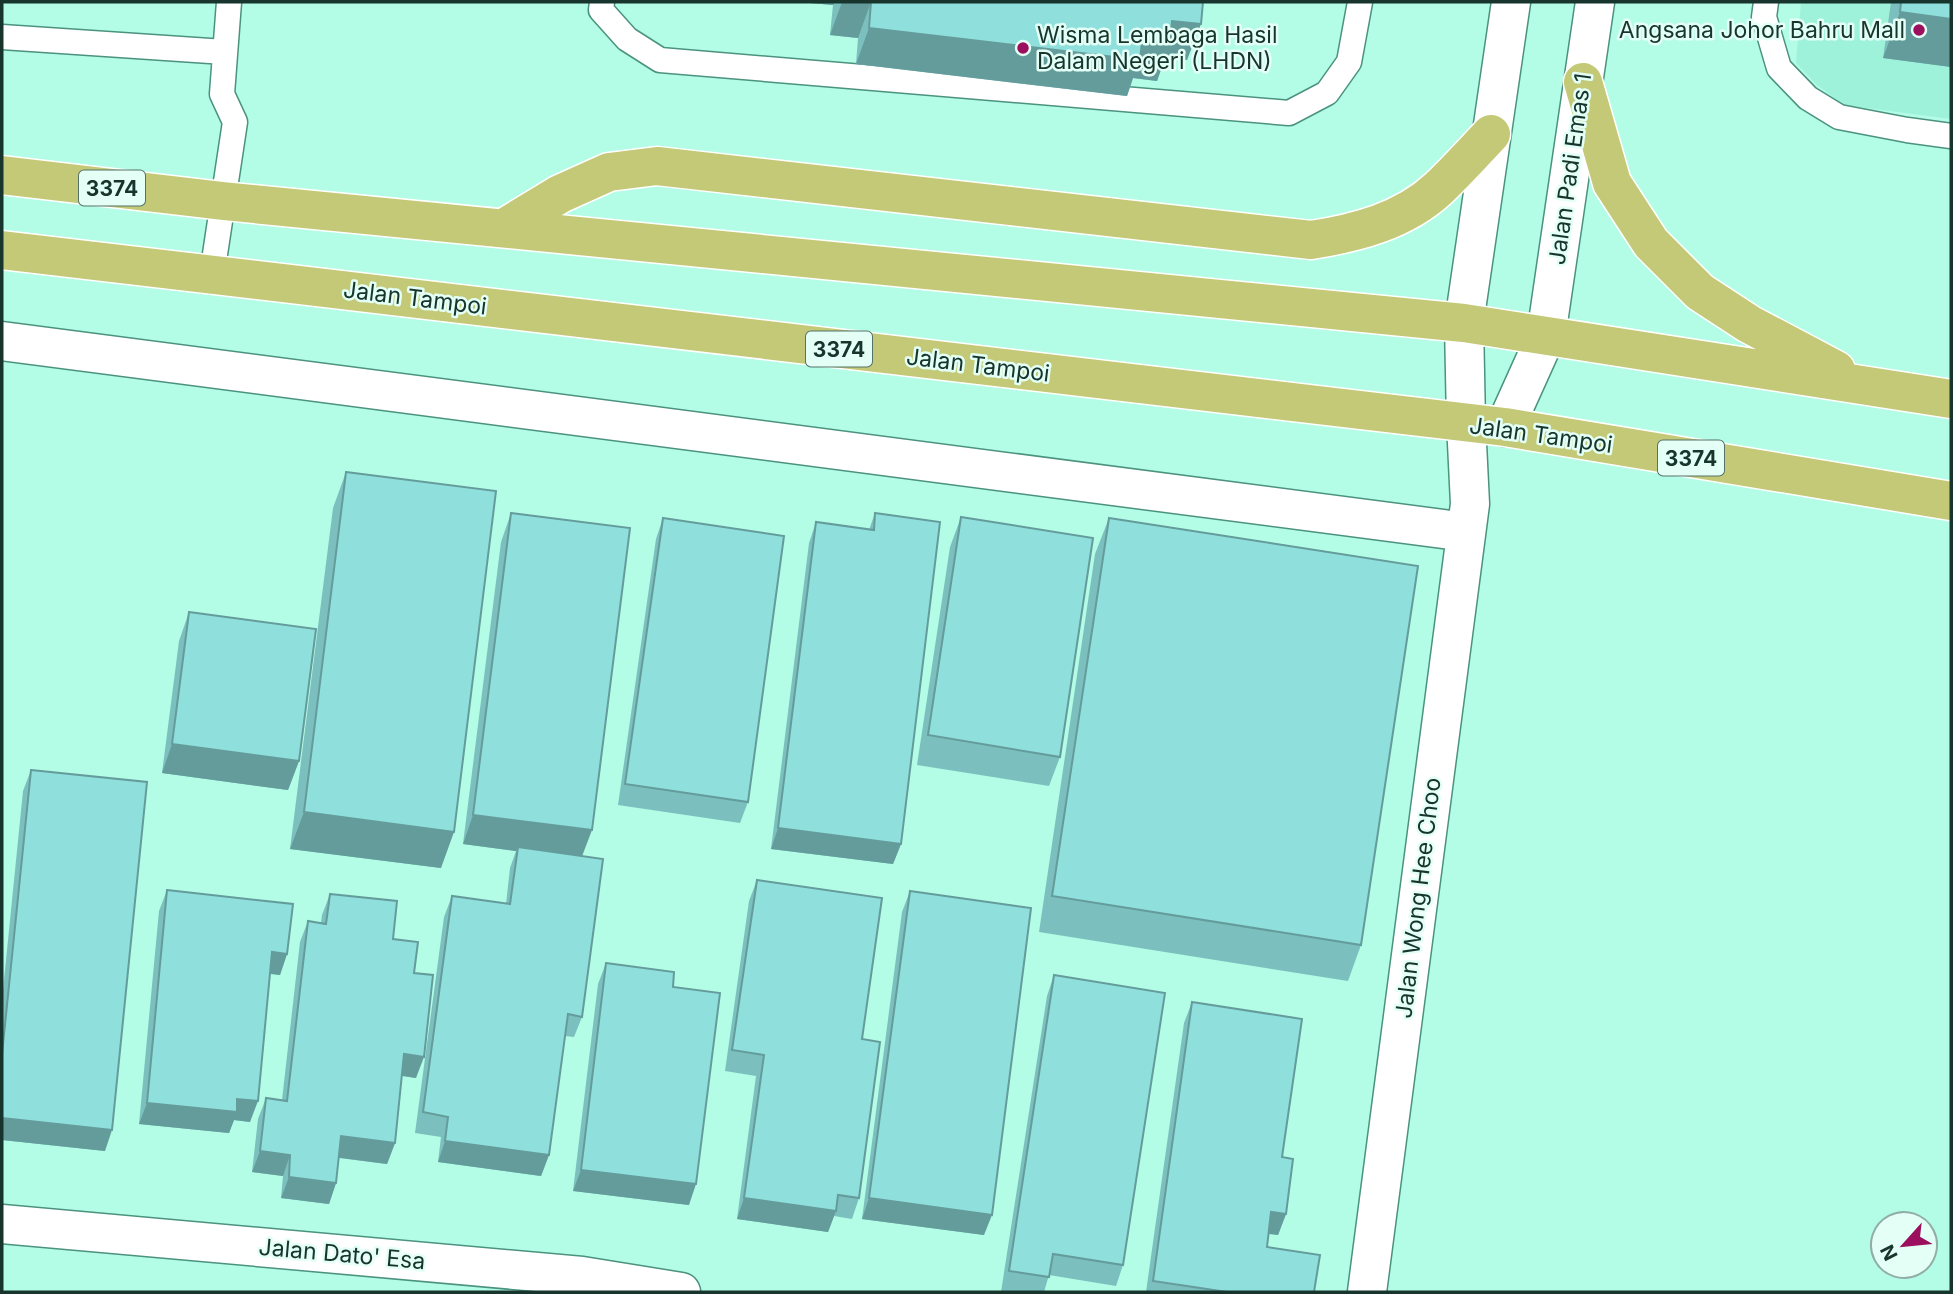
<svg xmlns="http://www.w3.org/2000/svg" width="1953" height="1294" font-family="Inter,sans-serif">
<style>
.built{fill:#9ff2da}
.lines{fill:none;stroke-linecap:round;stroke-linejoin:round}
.lane-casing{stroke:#4b927f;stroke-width:27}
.street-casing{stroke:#4b927f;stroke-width:41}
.secondary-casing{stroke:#4b927f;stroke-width:41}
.primary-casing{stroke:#fff;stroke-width:41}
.lane{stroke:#fff;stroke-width:24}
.street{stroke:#fff;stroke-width:38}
.secondary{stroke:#fff;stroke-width:38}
.primary{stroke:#c4c977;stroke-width:38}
.wall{fill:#7bc0be}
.shaded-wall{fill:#649c9b}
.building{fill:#8fdfdd;stroke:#649c9b;stroke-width:2}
.poi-dot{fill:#9b0f5e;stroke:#e3fff6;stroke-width:2.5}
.labels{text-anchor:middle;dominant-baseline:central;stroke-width:5;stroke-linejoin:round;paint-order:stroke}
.shield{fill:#e3fff6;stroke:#547269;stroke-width:2}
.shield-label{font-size:21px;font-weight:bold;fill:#17352d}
.poi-label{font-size:23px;fill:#17352d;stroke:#e3fff6;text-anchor:end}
.street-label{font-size:23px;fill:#17352d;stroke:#e3fff6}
</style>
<rect width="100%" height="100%" fill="#b3fce6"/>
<path class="built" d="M 1801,2 L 1951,2 L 1951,119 L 1844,105 L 1817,85 L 1796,63 Z"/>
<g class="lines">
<g class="lane-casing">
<path id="lane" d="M 602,2 L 601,10 L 627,39 L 660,60 L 1289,113 L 1327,93 L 1349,62 L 1360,2
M 1766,2 L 1764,17 L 1779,68 L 1808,98 L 1839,117 L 1907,130 L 1951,136
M 2,37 L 225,52
M 212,274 L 235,122 L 222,94 L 229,2"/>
</g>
<g class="street-casing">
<path id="street" d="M 2,341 L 1466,532
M 2,1224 L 582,1276 L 681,1292
M 1367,1292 L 1470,504 L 1466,423"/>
</g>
<g class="secondary-casing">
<path id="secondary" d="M 1466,423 L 1464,323 L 1511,2
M 1505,427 L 1546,336 L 1595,2"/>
</g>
<g class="primary-casing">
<path id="primary" d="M 1583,82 L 1612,183 L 1651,243 L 1700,292 L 1749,324 L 1836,370
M 2,175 L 223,201 L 1464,323 L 1951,399
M 504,228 L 560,194 L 609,172 L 657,166 L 1311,240 C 1356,233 1404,221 1439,188 C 1457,171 1474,152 1491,134
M 2,250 L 1505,427 L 1951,501"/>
</g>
<use href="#lane" class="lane"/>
<use href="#street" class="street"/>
<use href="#secondary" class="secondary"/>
<use href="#primary" class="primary"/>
</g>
<path class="wall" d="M 810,2 L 1203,2 L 1187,60 L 1165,58 L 1157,81 L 1133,78 L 1127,96 L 856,64 L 858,38 L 830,35 L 833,5 L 810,3 Z
M 1891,2 L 1951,2 L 1951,67 L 1883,58 Z
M 346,472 L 441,868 L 290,849 L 333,508 Z
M 511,513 L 582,856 L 582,1017 L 574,1037 L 565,1036 L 549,1155 L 541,1176 L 438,1162 L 441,1137 L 415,1133 L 444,917 L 452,896 L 506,904 L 510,868 L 516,851 L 463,844 L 501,542 Z
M 875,513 L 901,844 L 893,864 L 771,849 L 809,543 L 816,522 L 869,530 Z
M 961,517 L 1060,757 L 1049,786 L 917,765 L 950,547 Z
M 663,518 L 748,802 L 740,823 L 618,805 L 656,539 Z
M 1109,518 L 1361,945 L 1348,981 L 1039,932 L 1095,554 Z
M 189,612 L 299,761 L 288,790 L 162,773 L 179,641 Z
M 31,770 L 105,1151 L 2,1140 L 2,1000 L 23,791 Z
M 757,880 L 862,1039 L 859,1198 L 852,1219 L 834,1216 L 828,1232 L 737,1219 L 756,1076 L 725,1071 L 749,901 Z
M 167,890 L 287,954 L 280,975 L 270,974 L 250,1122 L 234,1120 L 229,1133 L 139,1124 L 159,911 Z
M 910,891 L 984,1235 L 862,1219 L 902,912 Z
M 330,894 L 393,939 L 414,973 L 416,1078 L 402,1076 L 395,1143 L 387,1164 L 339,1158 L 336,1183 L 329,1204 L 281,1198 L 283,1176 L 252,1172 L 258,1119 L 266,1098 L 282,1100 L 300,942 L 308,921 L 321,923 L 322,915 Z
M 606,963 L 673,987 L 689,1205 L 573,1191 L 598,984 Z
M 1054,975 L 1123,1265 L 1116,1286 L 1049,1275 L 1044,1292 L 1001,1292 L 1047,996 Z
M 1192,1002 L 1282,1157 L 1286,1214 L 1278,1235 L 1268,1234 L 1267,1247 L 1314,1292 L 1146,1292 L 1184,1023 Z"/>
<path class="shaded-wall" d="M 811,2 L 835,2 L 833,5 L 810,3 Z
M 842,2 L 871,2 L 858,38 L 830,35 Z
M 1900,12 L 1951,19 L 1951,67 L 1883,58 Z
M 1172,21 L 1201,24 L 1187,60 L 1165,58 L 1157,81 L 1133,78 L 1127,96 L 856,64 L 869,28 L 1142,42 Z
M 172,744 L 299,761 L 288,790 L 162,773 Z
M 304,812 L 454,832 L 441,868 L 290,849 Z
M 473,815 L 592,830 L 581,859 L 518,847 L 516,851 L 463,844 Z
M 778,828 L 901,844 L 893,864 L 771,849 Z
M 272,952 L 287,954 L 280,975 L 265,973 Z
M 404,1054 L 424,1057 L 416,1078 L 397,1075 Z
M 237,1099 L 258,1101 L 250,1122 L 234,1120 L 229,1133 L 139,1124 L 147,1103 Z
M 2,1118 L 112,1130 L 105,1151 L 2,1140 Z
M 341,1136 L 395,1143 L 387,1164 L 334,1157 Z
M 445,1141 L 549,1155 L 541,1176 L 438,1162 Z
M 260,1151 L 290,1155 L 283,1176 L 252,1172 Z
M 581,1170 L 696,1184 L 689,1205 L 573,1191 Z
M 289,1177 L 336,1183 L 329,1204 L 281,1198 Z
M 744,1198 L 836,1211 L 828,1232 L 737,1219 Z
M 869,1198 L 992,1215 L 984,1235 L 862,1219 Z
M 1271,1212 L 1286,1214 L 1278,1235 L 1264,1233 Z"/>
<path class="building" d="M 870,2 L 1203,2 L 1201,24 L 1172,21 L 1170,45 L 1142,42 L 1140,60 L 869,28 L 871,2 Z
M 1901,2 L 1951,2 L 1951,19 L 1900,12 Z
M 346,472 L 496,491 L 454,832 L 304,812 Z
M 511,513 L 630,528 L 592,830 L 473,815 Z
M 875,513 L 940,522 L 901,844 L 778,828 L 816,522 L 874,530 Z
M 961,517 L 1093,538 L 1060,757 L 928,735 Z
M 663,518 L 784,536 L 748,802 L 625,784 Z
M 1109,518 L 1418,566 L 1361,945 L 1052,896 Z
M 189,612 L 316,629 L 299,761 L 172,744 Z
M 31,770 L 147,782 L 112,1130 L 2,1118 L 2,1054 Z
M 518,847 L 603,859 L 582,1017 L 568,1014 L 549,1155 L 445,1141 L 448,1117 L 423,1112 L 452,896 L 510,904 Z
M 757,880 L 882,898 L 862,1039 L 880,1042 L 859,1198 L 838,1195 L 836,1211 L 744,1198 L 764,1055 L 732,1050 Z
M 167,890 L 293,904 L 287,954 L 272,952 L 258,1101 L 237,1099 L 237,1112 L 147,1103 Z
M 910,891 L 1031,908 L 992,1215 L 869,1198 Z
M 330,894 L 397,901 L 393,939 L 418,942 L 414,973 L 433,975 L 424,1057 L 404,1054 L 395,1143 L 341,1136 L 336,1183 L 289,1177 L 290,1155 L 260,1151 L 266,1098 L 287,1101 L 308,921 L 326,924 Z
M 606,963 L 674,972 L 673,987 L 720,993 L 696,1184 L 581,1170 Z
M 1054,975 L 1165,993 L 1123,1265 L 1053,1254 L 1049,1277 L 1009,1271 Z
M 1192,1002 L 1302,1019 L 1282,1157 L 1293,1159 L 1286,1214 L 1271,1212 L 1267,1247 L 1320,1255 L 1314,1292 L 1227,1292 L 1153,1281 Z"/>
<g class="poi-dot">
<circle cx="1919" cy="30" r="7"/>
<circle cx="1023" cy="48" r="7"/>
</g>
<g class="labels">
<g class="shield">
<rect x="79" y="170.5" width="66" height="35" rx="5"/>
<rect x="806" y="331.5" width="66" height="35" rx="5"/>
<rect x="1658" y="440.5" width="66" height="35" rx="5"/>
</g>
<g class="shield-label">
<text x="112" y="188">3374</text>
<text x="839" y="349">3374</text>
<text x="1691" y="458">3374</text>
</g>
<g class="poi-label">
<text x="1905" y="30">Angsana Johor Bahru Mall</text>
<text x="1037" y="35" text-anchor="start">Wisma Lembaga Hasil<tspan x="1037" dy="26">Dalam Negeri (LHDN)</tspan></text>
</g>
<g class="street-label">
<text transform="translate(1570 169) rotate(-82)">Jalan Padi Emas 1</text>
<text transform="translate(415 298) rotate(7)">Jalan Tampoi</text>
<text transform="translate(978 365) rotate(7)">Jalan Tampoi</text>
<text transform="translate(1541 435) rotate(8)">Jalan Tampoi</text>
<text transform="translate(1418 898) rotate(-83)">Jalan Wong Hee Choo</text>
<text transform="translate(342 1254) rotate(5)">Jalan Dato' Esa</text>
</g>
</g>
<rect width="1953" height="1294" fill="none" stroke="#17352d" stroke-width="7"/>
<g transform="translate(1904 1245) rotate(243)"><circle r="33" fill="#e3fff6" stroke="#91aea6" stroke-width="2"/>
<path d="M0-5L12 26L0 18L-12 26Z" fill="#9b0f5e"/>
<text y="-10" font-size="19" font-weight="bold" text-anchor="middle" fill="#17352d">N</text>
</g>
</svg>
